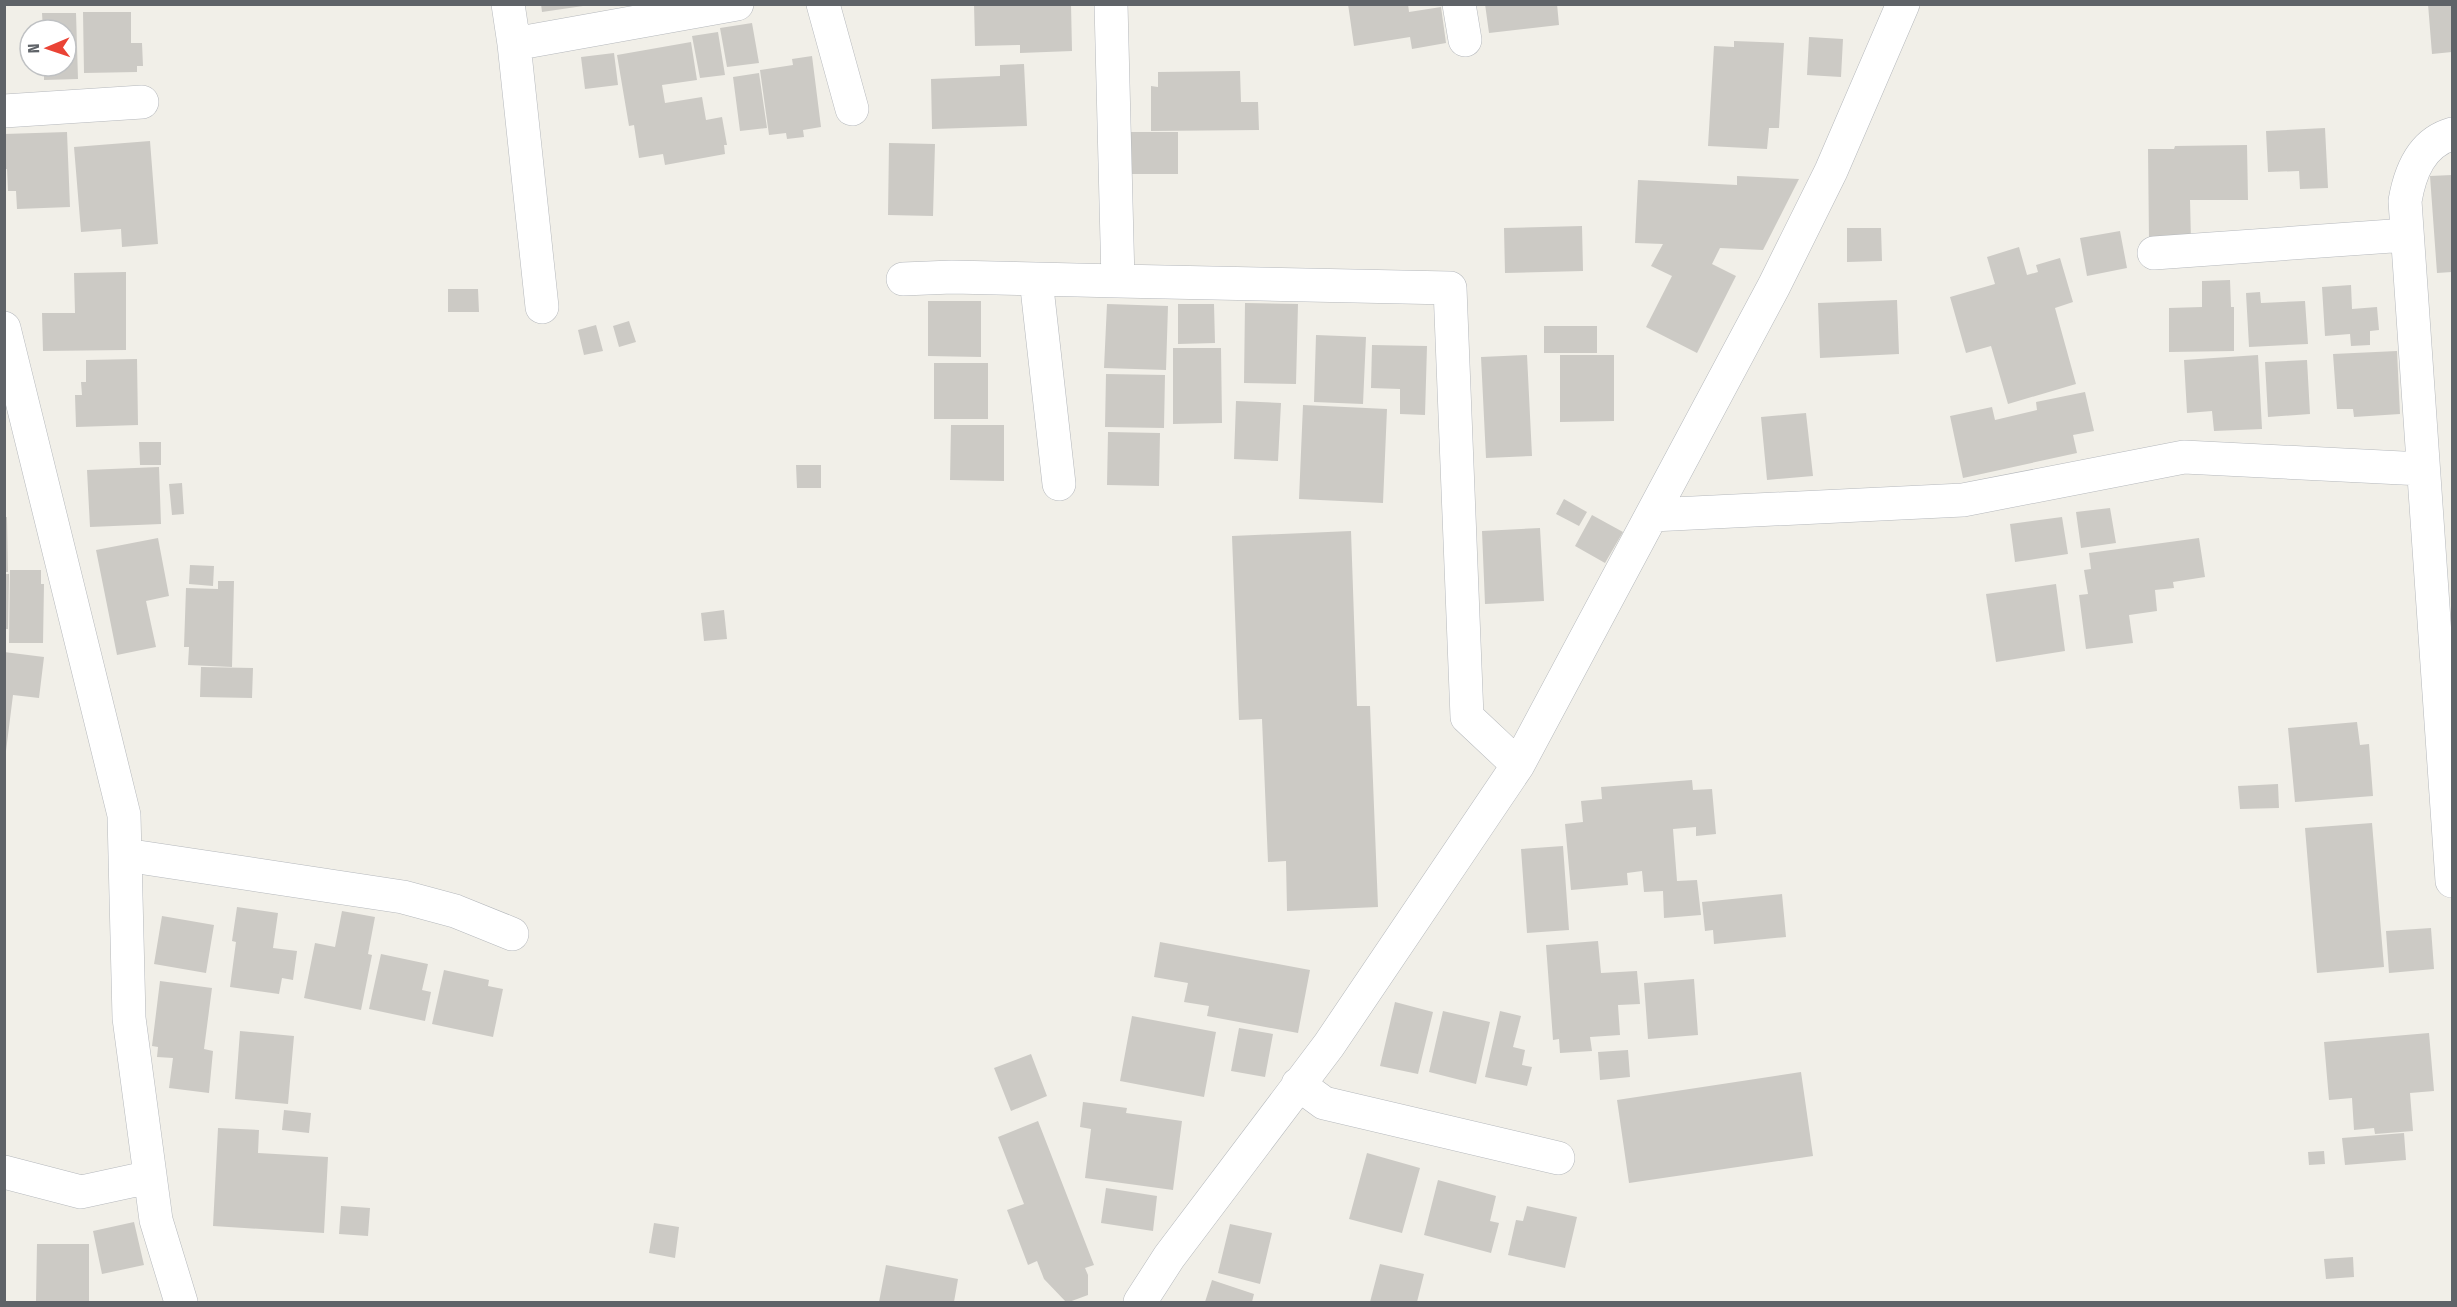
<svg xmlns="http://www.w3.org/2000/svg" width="2457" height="1307" font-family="'Fira Sans Condensed',sans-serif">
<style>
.building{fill:#cccac5}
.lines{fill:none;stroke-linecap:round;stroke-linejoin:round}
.street-casing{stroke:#b5b8bc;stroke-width:34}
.street{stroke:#fff;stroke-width:33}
</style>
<rect width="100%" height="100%" fill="#f1efe8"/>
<path class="building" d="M 541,4 L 583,4 L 583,6 L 542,12 Z
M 974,4 L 1071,4 L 1072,51 L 1020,53 L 1020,45 L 975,46 Z
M 1348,4 L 1408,4 L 1409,12 L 1441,7 L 1446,43 L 1412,49 L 1410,37 L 1354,46 Z
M 1485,4 L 1557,4 L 1559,25 L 1489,33 Z
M 2428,4 L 2452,4 L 2452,52 L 2432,54 Z
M 83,12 L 131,12 L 131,43 L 142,43 L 143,66 L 137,66 L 137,72 L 84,73 Z
M 42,13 L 76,13 L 78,79 L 44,80 L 44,66 L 66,66 L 66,30 L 43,30 Z
M 752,23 L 759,63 L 727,67 L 720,28 Z
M 718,32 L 725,75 L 700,78 L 692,36 Z
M 1809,37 L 1843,39 L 1841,77 L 1807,75 Z
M 1734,41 L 1784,43 L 1779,128 L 1769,128 L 1767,149 L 1708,146 L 1714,46 L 1734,47 Z
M 691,42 L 697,80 L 662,85 L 665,103 L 702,97 L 706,120 L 722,117 L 727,145 L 724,145 L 725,154 L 665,165 L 663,154 L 639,158 L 634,125 L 629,126 L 617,55 Z
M 614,53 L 618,85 L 585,89 L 581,57 Z
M 812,56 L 821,127 L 803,130 L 804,137 L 787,139 L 786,133 L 769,135 L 760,70 L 793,65 L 792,59 Z
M 1024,64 L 1027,126 L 932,129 L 931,79 L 1000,76 L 1000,65 Z
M 1240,71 L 1241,102 L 1258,102 L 1259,130 L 1151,131 L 1151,86 L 1158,87 L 1158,72 Z
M 759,73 L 767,128 L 740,131 L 733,77 Z
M 2325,128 L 2328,188 L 2300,189 L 2299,171 L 2268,172 L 2266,131 Z
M 67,132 L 70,207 L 17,209 L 16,191 L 8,191 L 7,169 L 4,169 L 4,134 Z
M 1131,132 L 1178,132 L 1178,174 L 1131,174 Z
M 150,141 L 158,244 L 122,247 L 121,229 L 81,232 L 74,147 Z
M 889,143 L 935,144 L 933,216 L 888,215 Z
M 2247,145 L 2248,200 L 2190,200 L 2191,241 L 2149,241 L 2148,149 L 2174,149 L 2175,146 Z
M 2452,175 L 2452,272 L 2437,273 L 2430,176 Z
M 1737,176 L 1799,179 L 1763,250 L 1720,248 L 1712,264 L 1736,276 L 1697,353 L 1646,327 L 1672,276 L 1651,266 L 1663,244 L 1635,243 L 1638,180 L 1737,185 Z
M 1582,226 L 1583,271 L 1505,273 L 1504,228 Z
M 1847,228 L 1881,228 L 1882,261 L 1847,262 Z
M 2120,231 L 2127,268 L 2087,276 L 2080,238 Z
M 2019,247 L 2027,275 L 2038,272 L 2036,265 L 2060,258 L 2073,302 L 2055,308 L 2076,384 L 2008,404 L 1991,346 L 1966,353 L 1950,297 L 1995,284 L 1987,257 Z
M 126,272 L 126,350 L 43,351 L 42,313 L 75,313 L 74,273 Z
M 2230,280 L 2231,307 L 2234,307 L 2234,351 L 2169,352 L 2169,308 L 2202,307 L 2202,281 Z
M 2351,285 L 2352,309 L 2377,307 L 2379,330 L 2370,331 L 2370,345 L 2351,346 L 2350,334 L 2325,336 L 2322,287 Z
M 448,289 L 478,289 L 479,312 L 448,312 Z
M 2260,292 L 2261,303 L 2305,301 L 2308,344 L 2249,347 L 2246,293 Z
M 1897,300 L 1899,354 L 1820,358 L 1818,303 Z
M 928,301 L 981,301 L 981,357 L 928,356 Z
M 1245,303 L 1298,304 L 1296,384 L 1244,383 Z
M 1107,304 L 1168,306 L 1166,370 L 1104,368 Z
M 1178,304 L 1214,304 L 1215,343 L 1178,344 Z
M 629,321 L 636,342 L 619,347 L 613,326 Z
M 596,325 L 603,351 L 584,355 L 578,330 Z
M 1544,326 L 1597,326 L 1597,353 L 1544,353 Z
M 1316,335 L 1366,337 L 1363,404 L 1314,402 Z
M 1372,345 L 1427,346 L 1425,415 L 1400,414 L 1400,389 L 1371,388 Z
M 1173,348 L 1221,348 L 1222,423 L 1173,424 Z
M 2397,351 L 2400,414 L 2354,417 L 2353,409 L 2337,409 L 2333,354 Z
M 1527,355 L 1532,456 L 1486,458 L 1481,357 Z
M 1560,355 L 1614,355 L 1614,421 L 1560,422 Z
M 2258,355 L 2262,429 L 2214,431 L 2212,411 L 2187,413 L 2184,360 Z
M 137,359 L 138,425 L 76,427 L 75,395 L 82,395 L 81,382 L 86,382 L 86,360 Z
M 2307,360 L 2310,414 L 2268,417 L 2265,362 Z
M 934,363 L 988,363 L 988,419 L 934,419 Z
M 1106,374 L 1165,375 L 1164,428 L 1105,427 Z
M 2085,392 L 2094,431 L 2073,435 L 2077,453 L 1963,478 L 1950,416 L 1992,407 L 1995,420 L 2037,410 L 2036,402 Z
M 1236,401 L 1281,403 L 1278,461 L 1234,459 Z
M 1303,405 L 1387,409 L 1383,503 L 1299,499 Z
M 1806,413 L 1813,476 L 1767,480 L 1761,417 Z
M 951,425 L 1004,425 L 1004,481 L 950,480 Z
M 1108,432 L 1160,433 L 1159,486 L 1107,485 Z
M 139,442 L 161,442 L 161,465 L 140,465 Z
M 796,465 L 821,465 L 821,488 L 797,488 Z
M 159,467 L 161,524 L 90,527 L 87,470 Z
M 182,483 L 184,514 L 172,515 L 169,484 Z
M 1564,499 L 1587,512 L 1579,526 L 1556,514 Z
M 2110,508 L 2116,543 L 2081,548 L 2076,512 Z
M 1592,515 L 1623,532 L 1605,563 L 1575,546 Z
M 4,517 L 7,517 L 8,572 L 4,572 Z
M 2062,517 L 2068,554 L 2015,562 L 2010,524 Z
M 1540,528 L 1544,601 L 1485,604 L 1482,531 Z
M 1351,531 L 1357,706 L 1370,706 L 1378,907 L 1287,911 L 1286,861 L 1268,862 L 1262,719 L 1239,720 L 1232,536 Z
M 158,538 L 169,596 L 146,601 L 156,647 L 117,655 L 96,550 Z
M 2199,538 L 2205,577 L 2173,582 L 2174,588 L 2155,590 L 2157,611 L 2129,615 L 2133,643 L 2086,649 L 2079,595 L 2088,594 L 2084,570 L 2091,569 L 2089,553 Z
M 190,565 L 214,566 L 213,586 L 189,584 Z
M 10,570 L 41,570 L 41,584 L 44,584 L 43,643 L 9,643 Z
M 4,574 L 9,574 L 8,629 L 4,629 Z
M 218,581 L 234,581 L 232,667 L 188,665 L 189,647 L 184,647 L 186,588 L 218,589 Z
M 2056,584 L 2065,651 L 1996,662 L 1986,594 Z
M 724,610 L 727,639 L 704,641 L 701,613 Z
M 4,652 L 44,657 L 39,698 L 13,695 L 6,751 Z
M 201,667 L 253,668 L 252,698 L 200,697 Z
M 2357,722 L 2360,745 L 2369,744 L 2373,796 L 2295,802 L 2288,728 Z
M 1692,780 L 1693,790 L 1712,789 L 1716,834 L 1696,836 L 1696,827 L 1673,829 L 1677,881 L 1697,880 L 1701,915 L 1664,918 L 1663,891 L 1644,892 L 1642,871 L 1627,873 L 1628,885 L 1571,890 L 1565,824 L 1583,822 L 1581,801 L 1602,799 L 1601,787 Z
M 2278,784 L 2279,808 L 2240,809 L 2238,786 Z
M 2372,823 L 2384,967 L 2317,973 L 2305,828 Z
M 1563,846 L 1569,930 L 1527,933 L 1521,849 Z
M 1782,894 L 1786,937 L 1714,944 L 1713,930 L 1705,931 L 1702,902 Z
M 237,907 L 278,913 L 273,948 L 297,951 L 293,980 L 282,978 L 279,994 L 230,987 L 236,942 L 232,941 Z
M 342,911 L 375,917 L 368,954 L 372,955 L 361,1010 L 304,998 L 315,943 L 335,947 Z
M 162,916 L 214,925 L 206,973 L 154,964 Z
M 2431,928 L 2434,969 L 2389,973 L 2386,931 Z
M 1598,941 L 1601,973 L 1637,971 L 1640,1004 L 1618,1005 L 1620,1035 L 1590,1037 L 1592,1051 L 1560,1053 L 1559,1039 L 1553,1040 L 1546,945 Z
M 1160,942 L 1310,970 L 1298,1033 L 1207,1016 L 1209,1006 L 1184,1002 L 1188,983 L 1154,977 Z
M 381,954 L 428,964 L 422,990 L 431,992 L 425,1021 L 369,1009 Z
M 444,970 L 489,980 L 488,986 L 503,989 L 493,1037 L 432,1024 Z
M 1694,979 L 1698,1035 L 1648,1039 L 1644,983 Z
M 160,981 L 212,988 L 204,1049 L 213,1051 L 209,1093 L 169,1088 L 173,1058 L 157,1057 L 158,1047 L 152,1046 Z
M 1395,1002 L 1433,1012 L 1418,1074 L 1380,1066 Z
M 1443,1011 L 1490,1022 L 1476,1084 L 1429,1072 Z
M 1500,1011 L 1521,1016 L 1513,1047 L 1525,1050 L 1522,1065 L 1532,1067 L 1527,1086 L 1485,1077 Z
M 1132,1016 L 1216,1032 L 1204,1097 L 1120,1081 Z
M 1239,1028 L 1273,1034 L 1265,1077 L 1231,1071 Z
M 240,1031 L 294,1036 L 288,1104 L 235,1099 Z
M 2429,1033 L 2434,1091 L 2410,1093 L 2413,1131 L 2375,1134 L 2374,1128 L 2354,1130 L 2352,1098 L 2329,1100 L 2324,1042 Z
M 1628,1050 L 1630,1077 L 1600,1080 L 1598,1052 Z
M 1031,1054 L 1047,1096 L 1011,1111 L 994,1068 Z
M 1801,1072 L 1813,1156 L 1629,1183 L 1617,1100 Z
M 1083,1102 L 1127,1108 L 1126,1113 L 1182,1121 L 1173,1190 L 1085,1178 L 1091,1129 L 1080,1127 Z
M 284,1110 L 311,1113 L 309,1133 L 282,1130 Z
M 1038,1121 L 1094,1265 L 1085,1268 L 1088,1275 L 1088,1295 L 1069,1302 L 1066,1302 L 1044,1279 L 1037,1261 L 1028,1265 L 1007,1210 L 1024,1204 L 998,1137 Z
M 218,1128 L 259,1130 L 258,1153 L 328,1157 L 324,1233 L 213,1226 Z
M 2404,1133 L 2406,1160 L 2345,1165 L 2342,1138 Z
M 2324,1151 L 2325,1164 L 2309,1165 L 2308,1152 Z
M 1367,1153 L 1420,1168 L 1402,1233 L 1349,1219 Z
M 1438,1180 L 1496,1196 L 1490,1221 L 1499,1223 L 1491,1253 L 1424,1235 Z
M 1106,1188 L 1157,1196 L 1153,1231 L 1101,1223 Z
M 341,1206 L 370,1208 L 368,1236 L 339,1234 Z
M 1527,1206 L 1577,1217 L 1565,1268 L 1508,1255 L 1516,1220 L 1523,1221 Z
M 134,1222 L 144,1265 L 102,1274 L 93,1231 Z
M 654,1223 L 679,1227 L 675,1258 L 649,1253 Z
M 1230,1224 L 1272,1233 L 1260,1284 L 1218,1273 Z
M 37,1244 L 89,1244 L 89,1302 L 36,1302 Z
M 2353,1257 L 2354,1277 L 2326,1279 L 2324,1259 Z
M 1380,1264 L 1424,1274 L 1417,1302 L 1370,1302 Z
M 886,1265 L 958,1279 L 954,1302 L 879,1302 Z
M 1212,1280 L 1254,1294 L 1252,1302 L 1205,1302 Z"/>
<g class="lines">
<g class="street-casing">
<path id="street" d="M 508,4 L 514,44 L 542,307
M 823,4 L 852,109
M 1111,4 L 1118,281 L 1450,288 L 1467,717 L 1518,765
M 1459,4 L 1465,40
M 514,44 L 737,4
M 4,111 L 142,102
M 2452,134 C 2421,143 2410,172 2405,201 L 2452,881
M 2154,253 L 2406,235
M 903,279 L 952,277 L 1118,281
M 1036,279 L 1059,484
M 4,328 L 124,815 L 129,1018 L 156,1220 L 181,1302
M 1652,515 L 1963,500 L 2184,457 L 2422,469
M 125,855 L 403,897 L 455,911 L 512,934
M 1298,1084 L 1324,1103 L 1558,1158
M 4,1172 L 81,1192 L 150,1177
M 1140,1302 L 1169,1257 L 1329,1045 L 1518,765 L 1774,286 L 1831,171 L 1903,4"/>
</g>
<use href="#street" class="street"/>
</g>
<rect width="2457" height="1307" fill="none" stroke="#5f6368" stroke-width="12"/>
<g transform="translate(48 48) rotate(268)"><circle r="28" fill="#ffffff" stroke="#bfc1c3" stroke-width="1.5"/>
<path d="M0-4.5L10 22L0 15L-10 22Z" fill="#ea4335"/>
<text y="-9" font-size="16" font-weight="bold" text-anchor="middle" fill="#5f6368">N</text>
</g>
</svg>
